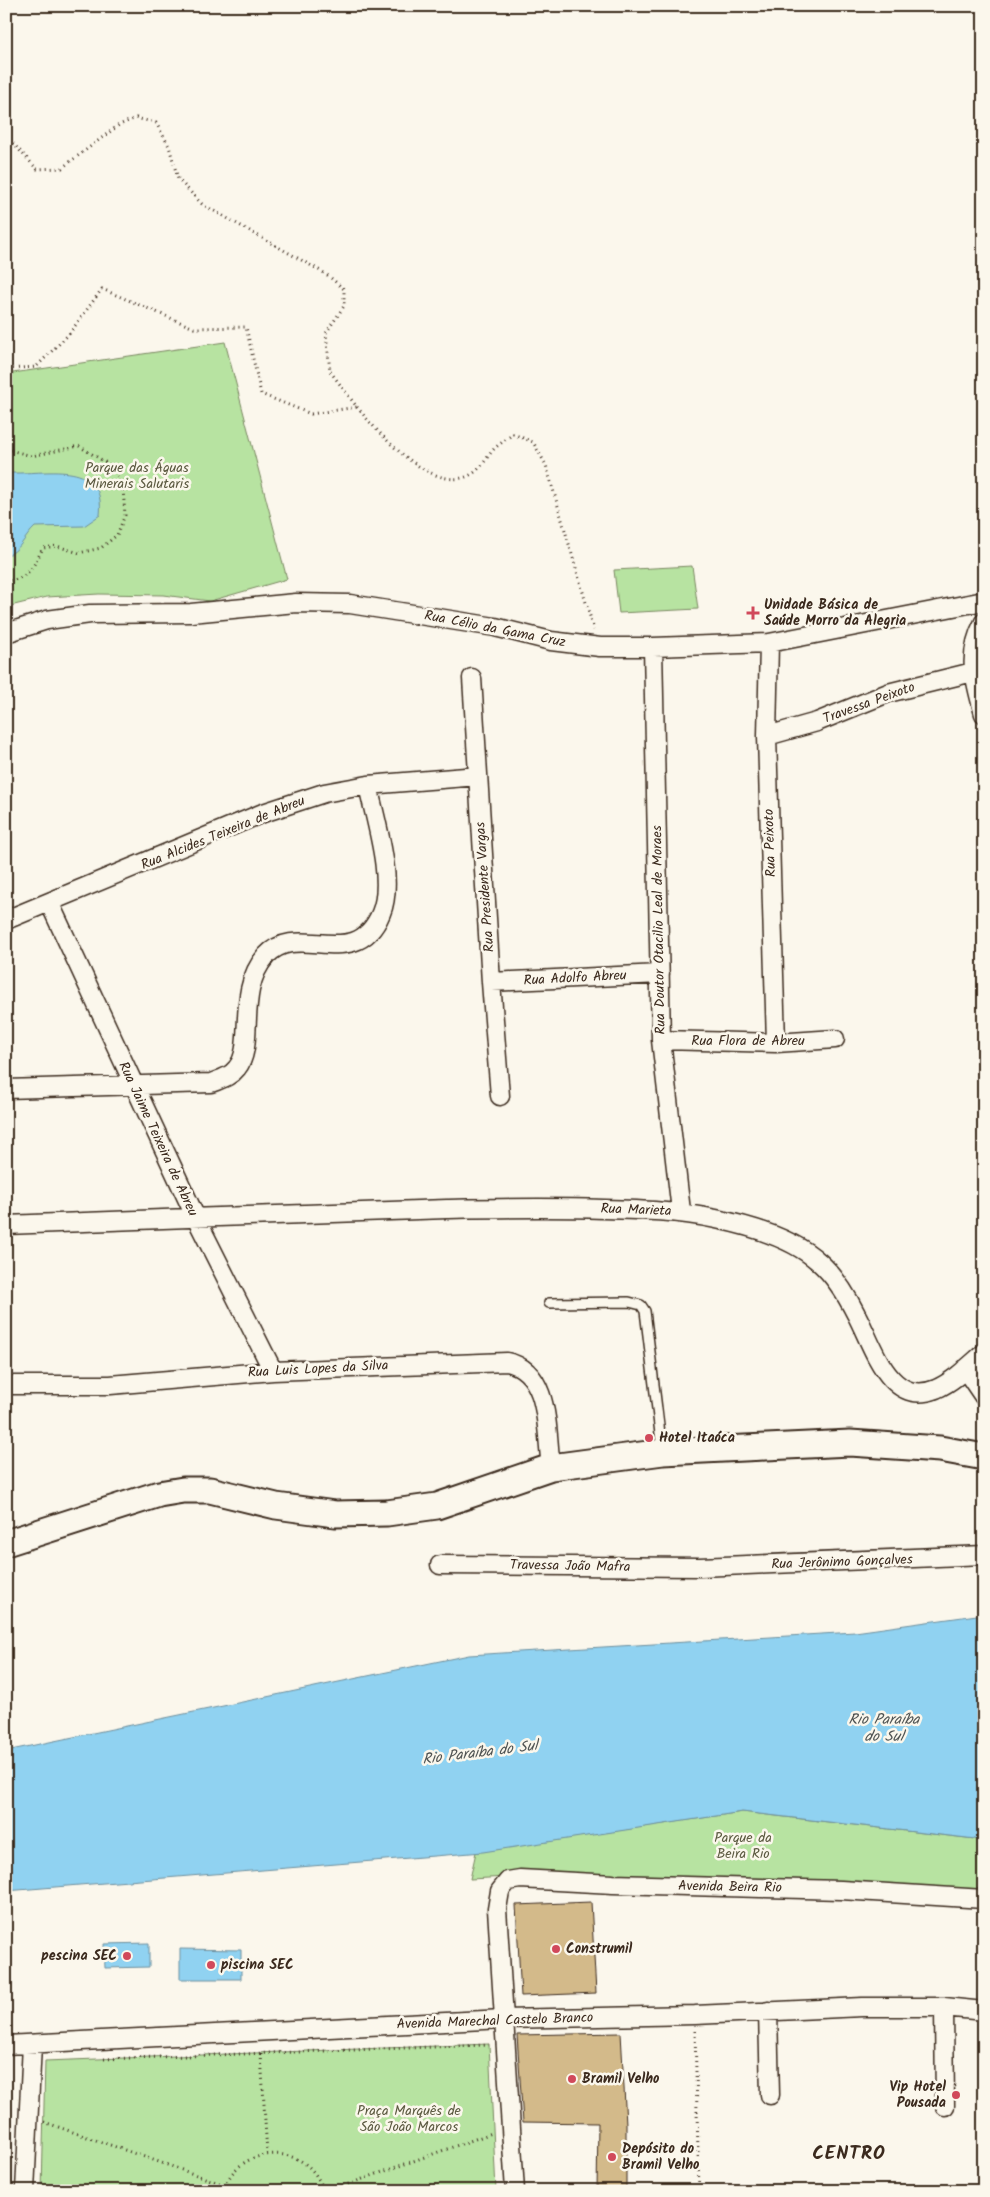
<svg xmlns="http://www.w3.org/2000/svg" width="990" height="2197" font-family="Kalam,sans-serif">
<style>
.green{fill:#b7e3a1;stroke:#798660}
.water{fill:#90d2f1;stroke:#6e8f9d}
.building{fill:#d3ba8a;stroke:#3b2a1e}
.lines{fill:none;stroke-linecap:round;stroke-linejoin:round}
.lane-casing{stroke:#3b2a1e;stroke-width:12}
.street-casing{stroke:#3b2a1e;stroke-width:21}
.secondary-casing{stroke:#3b2a1e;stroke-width:29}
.path{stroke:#3b2a1e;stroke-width:3;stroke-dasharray:1 4;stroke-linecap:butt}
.lane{stroke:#fbf7ec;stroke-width:9}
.street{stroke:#fbf7ec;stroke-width:18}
.secondary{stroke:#fbf7ec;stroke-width:25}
.poi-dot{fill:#d1495b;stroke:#fbf7ec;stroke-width:2}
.labels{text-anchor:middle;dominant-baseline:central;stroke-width:5;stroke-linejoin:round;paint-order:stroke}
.park-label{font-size:14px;fill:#5a583f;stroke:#fbf7ec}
.poi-label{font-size:14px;font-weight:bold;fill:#3b2a1e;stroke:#fbf7ec;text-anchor:start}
.street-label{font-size:14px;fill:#3b2a1e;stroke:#fbf7ec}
.water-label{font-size:15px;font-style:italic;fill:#505453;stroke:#fbf7ec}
.district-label{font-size:19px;font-weight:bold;letter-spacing:1px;fill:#3b2a1e;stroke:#fbf7ec}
</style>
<rect width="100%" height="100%" fill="#fbf7ec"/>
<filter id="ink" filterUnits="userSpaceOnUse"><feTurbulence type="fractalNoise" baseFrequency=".02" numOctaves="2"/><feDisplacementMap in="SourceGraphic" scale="10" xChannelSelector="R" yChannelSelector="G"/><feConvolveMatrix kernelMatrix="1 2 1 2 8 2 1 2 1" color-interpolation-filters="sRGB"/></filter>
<g filter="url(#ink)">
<path class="green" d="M 225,342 L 287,579 L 210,601 L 163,595 L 99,594 L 47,597 L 6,607 L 6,374 Z
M 692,566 L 698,609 L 619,613 L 614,570 Z
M 742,1812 L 984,1840 L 984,1892 L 785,1879 L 507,1877 L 470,1879 L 476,1852 Z
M 489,2044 L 496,2191 L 42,2191 L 45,2061 Z"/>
<path class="water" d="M 12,473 C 49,474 106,459 100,515 L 84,526 L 35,527 C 24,537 20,551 6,556 L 6,474 Z
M 984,1614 L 984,1840 L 742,1812 L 483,1852 L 6,1891 L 6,1751 L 469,1655 L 855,1632 Z
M 149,1943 L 149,1967 L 105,1968 L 104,1944 Z
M 180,1949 L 241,1950 L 241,1979 L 180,1979 Z"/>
<path class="building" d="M 591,1902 L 596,1993 L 521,1996 L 516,1905 Z
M 621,2033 L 626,2124 L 626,2191 L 597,2191 L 598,2123 L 523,2122 L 517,2035 Z"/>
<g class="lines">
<g class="lane-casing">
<path id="lane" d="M 549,1303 L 629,1302 L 641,1305 L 645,1311 L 662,1450"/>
</g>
<g class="street-casing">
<path id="street" d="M 984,622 C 966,656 975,680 984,714
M 6,633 L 47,620 L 90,614 L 191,613 L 296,603 L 350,604 L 495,627 L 551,641 L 600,647 L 653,647 L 769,643 L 984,601
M 769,643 L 767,736 L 776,1043
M 653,647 L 661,1040 L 681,1211
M 472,678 L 491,982 L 500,1096
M 767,736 L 817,722 L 888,693 L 973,672
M 50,904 L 196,1218 L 273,1371
M 6,920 L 263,813 L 324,793 L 368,785 L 478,776
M 491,982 L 660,974
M 661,1040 L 776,1043 L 835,1039
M 6,1089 L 211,1083 C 221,1079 230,1077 237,1068 C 256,1046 235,991 266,956 C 298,920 356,974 381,913 C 395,880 375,820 368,785
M 6,1225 C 153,1220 300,1213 447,1209 C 500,1208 551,1207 603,1209 C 642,1210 678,1211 716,1219 C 750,1226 793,1238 819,1262 C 835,1276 847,1296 856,1314 C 873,1345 889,1408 936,1389 C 954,1381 969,1366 984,1353
M 965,1369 L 984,1397
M 6,1385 L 110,1385 L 273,1371 L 507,1362 C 551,1371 546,1433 551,1467
M 440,1565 L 700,1567 L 984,1555
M 944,2007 L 945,2106
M 768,2011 L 770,2095
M 6,2045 L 503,2019 L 695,2015 L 862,2007 L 944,2007 L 984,2011
M 25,2191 L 32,2044
M 515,2191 L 497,1909 L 500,1891 L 508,1881 L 520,1879 L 613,1884 L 841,1890 L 984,1899"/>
</g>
<g class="secondary-casing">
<path id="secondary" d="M 6,1543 L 159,1494 L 183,1490 L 210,1490 L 276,1506 L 335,1514 L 387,1513 L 437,1506 L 551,1467 L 663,1452 L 850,1443 L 940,1449 L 984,1457"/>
</g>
<path class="path" d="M 6,136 L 37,169 L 62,168 L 119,125 L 136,118 L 156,123 L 169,146 L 178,179 L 202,204 L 326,274 L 344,289 L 344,306 L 326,333 L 330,371 L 357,407 L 311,414 L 261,394 L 246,327 L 194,328 L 102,289 L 69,334 L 36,367 L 6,369
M 357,407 C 379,434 437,500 475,472 C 483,466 488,455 495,448 C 501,443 508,438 513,434 L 533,442 L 546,465 L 594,630
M 6,449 L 32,456 L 79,446 L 113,467 L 123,488 L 125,515 L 117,535 L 101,548 L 79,553 L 57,546 L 43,548 C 33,567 29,579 6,581
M 695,2031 L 699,2191
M 261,2054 L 267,2154
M 104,2059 L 489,2045
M 44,2122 L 225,2185
M 224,2191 C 231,2157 277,2144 304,2163 C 314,2170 319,2180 325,2191
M 329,2191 L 492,2133"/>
<use href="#lane" class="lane"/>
<use href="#street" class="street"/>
<use href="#secondary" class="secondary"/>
</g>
</g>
<g class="poi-dot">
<path d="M750.5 605.5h5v5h5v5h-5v5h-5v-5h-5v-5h5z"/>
<circle cx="649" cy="1438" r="5"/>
<circle cx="556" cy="1949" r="5"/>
<circle cx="127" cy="1956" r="5"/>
<circle cx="211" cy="1965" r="5"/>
<circle cx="572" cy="2079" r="5"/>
<circle cx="956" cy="2095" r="5"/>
<circle cx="612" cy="2157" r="5"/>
</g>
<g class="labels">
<g class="park-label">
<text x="137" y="468">Parque das Águas<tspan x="137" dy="16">Minerais Salutaris</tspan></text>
<text x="743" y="1838">Parque da<tspan x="743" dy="16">Beira Rio</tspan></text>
<text x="409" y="2111">Praça Marquês de<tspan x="409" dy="16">São João Marcos</tspan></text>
</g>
<g class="poi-label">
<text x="764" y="605">Unidade Básica de<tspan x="764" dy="16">Saúde Morro da Alegria</tspan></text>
<text x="659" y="1438">Hotel Itaóca</text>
<text x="566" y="1949">Construmil</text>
<text x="117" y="1956" text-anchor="end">pescina SEC</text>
<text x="221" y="1965">piscina SEC</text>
<text x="582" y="2079">Bramil Velho</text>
<text x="946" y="2087" text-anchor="end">Vip Hotel<tspan x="946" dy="16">Pousada</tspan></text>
<text x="622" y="2149">Depósito do<tspan x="622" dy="16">Bramil Velho</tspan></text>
</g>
<g class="street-label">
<text transform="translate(495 629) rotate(11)">Rua Célio da Gama Cruz</text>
<text transform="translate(869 703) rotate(-20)">Travessa Peixoto</text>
<text transform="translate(223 833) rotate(-22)">Rua Alcides Teixeira de Abreu</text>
<text transform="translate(770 843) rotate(-92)">Rua Peixoto</text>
<text transform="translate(485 887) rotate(-94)">Rua Presidente Vargas</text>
<text transform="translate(659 930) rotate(-91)">Rua Doutor Otacilio Leal de Moraes</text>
<text transform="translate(575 978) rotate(-3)">Rua Adolfo Abreu</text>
<text x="748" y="1041">Rua Flora de Abreu</text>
<text transform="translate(158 1139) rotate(65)">Rua Jaime Teixeira de Abreu</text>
<text transform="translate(636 1210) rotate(2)">Rua Marieta</text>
<text transform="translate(318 1369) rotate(-3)">Rua Luis Lopes da Silva</text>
<text transform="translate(842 1562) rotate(-2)">Rua Jerônimo Gonçalves</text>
<text transform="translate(570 1566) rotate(1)">Travessa João Mafra</text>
<text transform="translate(730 1887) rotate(1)">Avenida Beira Rio</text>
<text transform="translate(495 2021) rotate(-2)">Avenida Marechal Castelo Branco</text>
</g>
<g class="water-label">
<text x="884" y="1720">Rio Paraíba<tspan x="884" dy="17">do Sul</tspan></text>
<text transform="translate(480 1753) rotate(-7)">Rio Paraíba do Sul</text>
</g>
<g class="district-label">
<text x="849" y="2154">CENTRO</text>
</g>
</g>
<rect width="990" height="2197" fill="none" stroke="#fbf7ec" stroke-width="25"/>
<rect x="12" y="12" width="965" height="2172" fill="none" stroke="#3b2a1e" stroke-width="2" filter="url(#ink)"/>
</svg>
